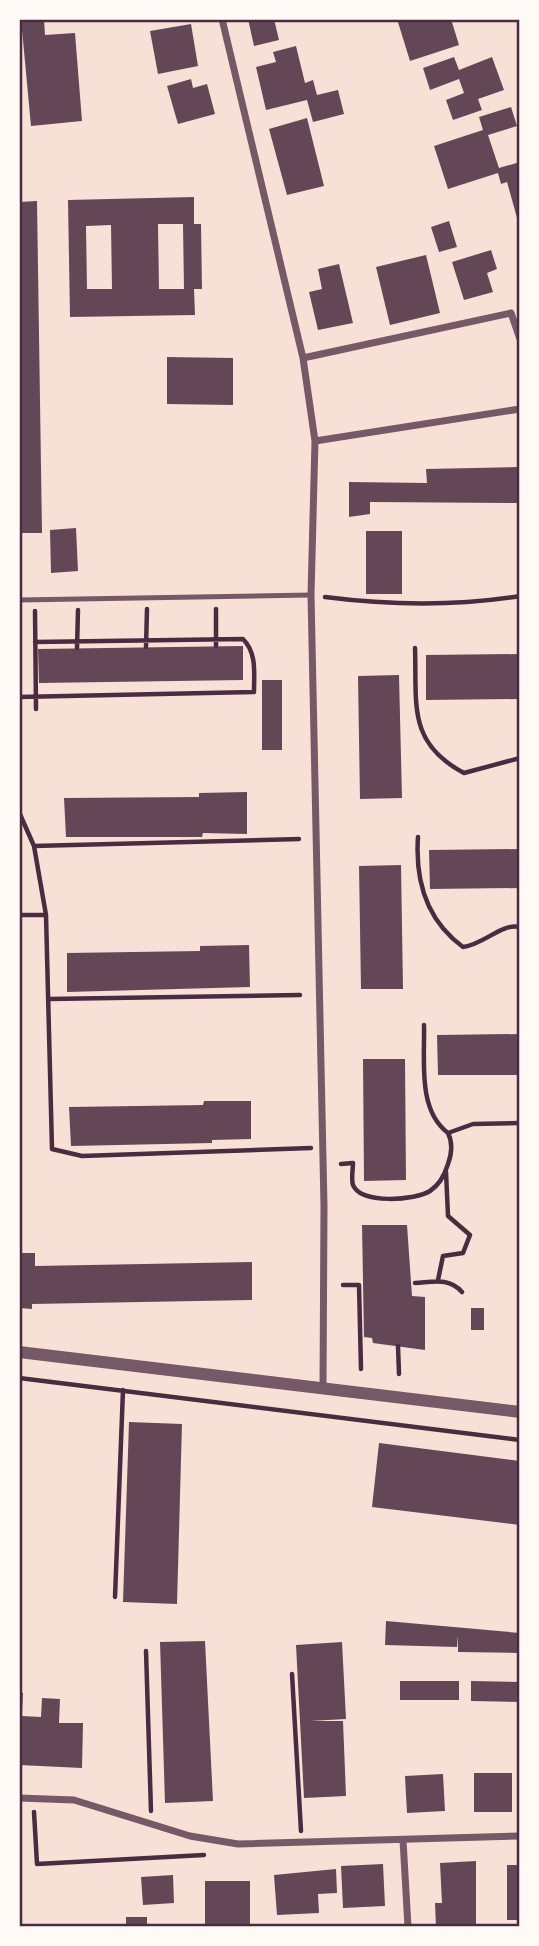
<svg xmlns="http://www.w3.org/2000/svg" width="539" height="1946" font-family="Ubuntu,sans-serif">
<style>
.building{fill:#644757;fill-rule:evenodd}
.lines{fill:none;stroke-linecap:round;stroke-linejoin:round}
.path{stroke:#4a2c40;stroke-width:4.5}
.service{stroke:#755966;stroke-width:5}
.minor{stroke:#755966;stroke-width:7}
.tertiary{stroke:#755966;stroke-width:12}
.neatline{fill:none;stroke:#4a2c40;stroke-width:2.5}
</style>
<rect width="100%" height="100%" fill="#f7e1d7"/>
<path class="building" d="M 21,19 L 44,19 L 45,35 L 75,33 L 82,121 L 31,126 Z
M 248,19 L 274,19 L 279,40 L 254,46 Z
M 397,19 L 451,19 L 459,45 L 410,61 Z
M 191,24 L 198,66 L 158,74 L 150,31 Z
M 296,46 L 305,83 L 313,80 L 317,95 L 338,90 L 344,114 L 313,122 L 307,100 L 266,110 L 256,67 L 276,62 L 273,52 Z
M 454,57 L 459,70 L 492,57 L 504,90 L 478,99 L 482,110 L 453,120 L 446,100 L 464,93 L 459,79 L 430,90 L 423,68 Z
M 191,79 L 193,88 L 207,84 L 215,114 L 178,124 L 167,86 Z
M 511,107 L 517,126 L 488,135 L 499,168 L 520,162 L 519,225 L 507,182 L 501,184 L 498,173 L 448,189 L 434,146 L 483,130 L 479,117 Z
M 307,118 L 324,186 L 287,195 L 269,129 Z
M 194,197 L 194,224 L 201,224 L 202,289 L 194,289 L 195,315 L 70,317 L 68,200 ZM 158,224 L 183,224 L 184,289 L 159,289 ZM 111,225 L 112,289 L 87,289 L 86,226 Z
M 37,201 L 42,533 L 19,533 L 19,202 Z
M 449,221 L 457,247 L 439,252 L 431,227 Z
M 491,250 L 497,269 L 487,273 L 493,292 L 464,300 L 452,262 Z
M 426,255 L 440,313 L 390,325 L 376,267 Z
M 339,264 L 353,323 L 318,330 L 309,292 L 322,289 L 318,269 Z
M 167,357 L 233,358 L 233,405 L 167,404 Z
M 520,467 L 520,503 L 370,502 L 370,514 L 349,517 L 349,482 L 427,483 L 426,469 Z
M 76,528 L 78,571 L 51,573 L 50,530 Z
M 366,531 L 402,531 L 402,594 L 366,594 Z
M 243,646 L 243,680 L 39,683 L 38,649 Z
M 520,654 L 520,699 L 426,700 L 426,655 Z
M 399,675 L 402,798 L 360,799 L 358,676 Z
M 262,680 L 282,680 L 282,750 L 262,750 Z
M 247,792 L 247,834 L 203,833 L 202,837 L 66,837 L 64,798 L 199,797 L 199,793 Z
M 520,849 L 520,888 L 430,889 L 429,850 Z
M 401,865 L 403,989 L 361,989 L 359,866 Z
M 249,945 L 250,987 L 67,992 L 67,953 L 200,951 L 200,946 Z
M 520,1034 L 520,1075 L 438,1075 L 437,1035 Z
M 363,1059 L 405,1059 L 406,1180 L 364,1181 Z
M 204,1101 L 251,1101 L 251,1139 L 212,1140 L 212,1143 L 71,1146 L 69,1107 L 203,1105 Z
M 362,1225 L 407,1225 L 412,1296 L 425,1297 L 425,1350 L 373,1343 L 372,1338 L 364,1337 Z
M 19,1253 L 35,1253 L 35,1266 L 252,1262 L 252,1300 L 32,1304 L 32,1309 L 19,1308 Z
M 471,1308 L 484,1308 L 484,1330 L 471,1330 Z
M 129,1422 L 182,1424 L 177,1604 L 123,1602 Z
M 379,1443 L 520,1461 L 520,1525 L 372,1507 Z
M 386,1621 L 520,1633 L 520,1653 L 458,1652 L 458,1636 L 457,1647 L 385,1645 Z
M 205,1641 L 213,1801 L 165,1803 L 160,1642 Z
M 342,1642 L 346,1719 L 310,1721 L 343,1721 L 346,1796 L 304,1798 L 296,1645 Z
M 400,1681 L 459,1681 L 459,1700 L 400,1700 Z
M 471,1681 L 520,1682 L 520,1702 L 471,1701 Z
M 19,1692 L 23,1693 L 22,1716 L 41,1717 L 42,1698 L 60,1699 L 59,1723 L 83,1723 L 82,1768 L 19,1765 Z
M 474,1773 L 512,1773 L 512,1812 L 474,1812 Z
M 443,1774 L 445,1811 L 407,1813 L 405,1776 Z
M 476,1861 L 476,1927 L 436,1927 L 435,1903 L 442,1903 L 440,1863 Z
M 383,1864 L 385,1906 L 343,1908 L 341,1866 Z
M 507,1865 L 520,1865 L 520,1920 L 507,1920 Z
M 336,1869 L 337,1893 L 318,1894 L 319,1913 L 277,1915 L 274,1875 Z
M 173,1875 L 174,1903 L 143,1905 L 141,1877 Z
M 205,1881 L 250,1881 L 250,1927 L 205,1927 Z
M 126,1917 L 147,1917 L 147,1927 L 126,1927 Z"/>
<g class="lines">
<path class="path" d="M 325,597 C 388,605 457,606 520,596
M 35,611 L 36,709
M 216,646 L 216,609
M 146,647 L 147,609
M 77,648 L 78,610
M 415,648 C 417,704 407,743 464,773 L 520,758
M 19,697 L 254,692 C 254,673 257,653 243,639 L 35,642
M 19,812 L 34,846 L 46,915 L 52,1149 L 82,1156 L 311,1148
M 418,837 C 415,881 426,920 463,947 C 485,944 501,923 520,927
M 34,846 L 299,839
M 19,915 L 46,915
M 49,999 L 300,995
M 424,1025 C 425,1059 417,1110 448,1133 L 473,1124 L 520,1123
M 341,1164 L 353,1163 C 353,1169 351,1180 353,1185 C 361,1205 416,1200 430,1191 C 439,1185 445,1174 448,1164 C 452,1153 453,1143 448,1133
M 438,1280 L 443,1256 L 463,1253 L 470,1235 L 448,1216 L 446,1172
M 415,1283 C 433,1282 449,1277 462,1292
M 343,1285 L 359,1285 L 361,1369
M 398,1346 L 399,1374
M 19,1378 L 520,1440
M 115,1597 L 123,1390
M 146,1651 L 151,1811
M 292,1674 L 301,1831
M 34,1812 L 37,1864 L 204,1855"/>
<path class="service" d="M 19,600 L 311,595"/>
<path class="minor" d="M 222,19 L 303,358 L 315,441 L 311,595 L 324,1206 L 323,1388
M 303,358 L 511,313 L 520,339
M 315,441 L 520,409
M 19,1798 L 74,1800 L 190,1836 L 238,1844 L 520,1836
M 403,1840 L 408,1927"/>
<path class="tertiary" d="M 19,1352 L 520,1412"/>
</g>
<rect width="539" height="1946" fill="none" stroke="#fffaf5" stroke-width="42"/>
<rect x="21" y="21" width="497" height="1904" class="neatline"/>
</svg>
